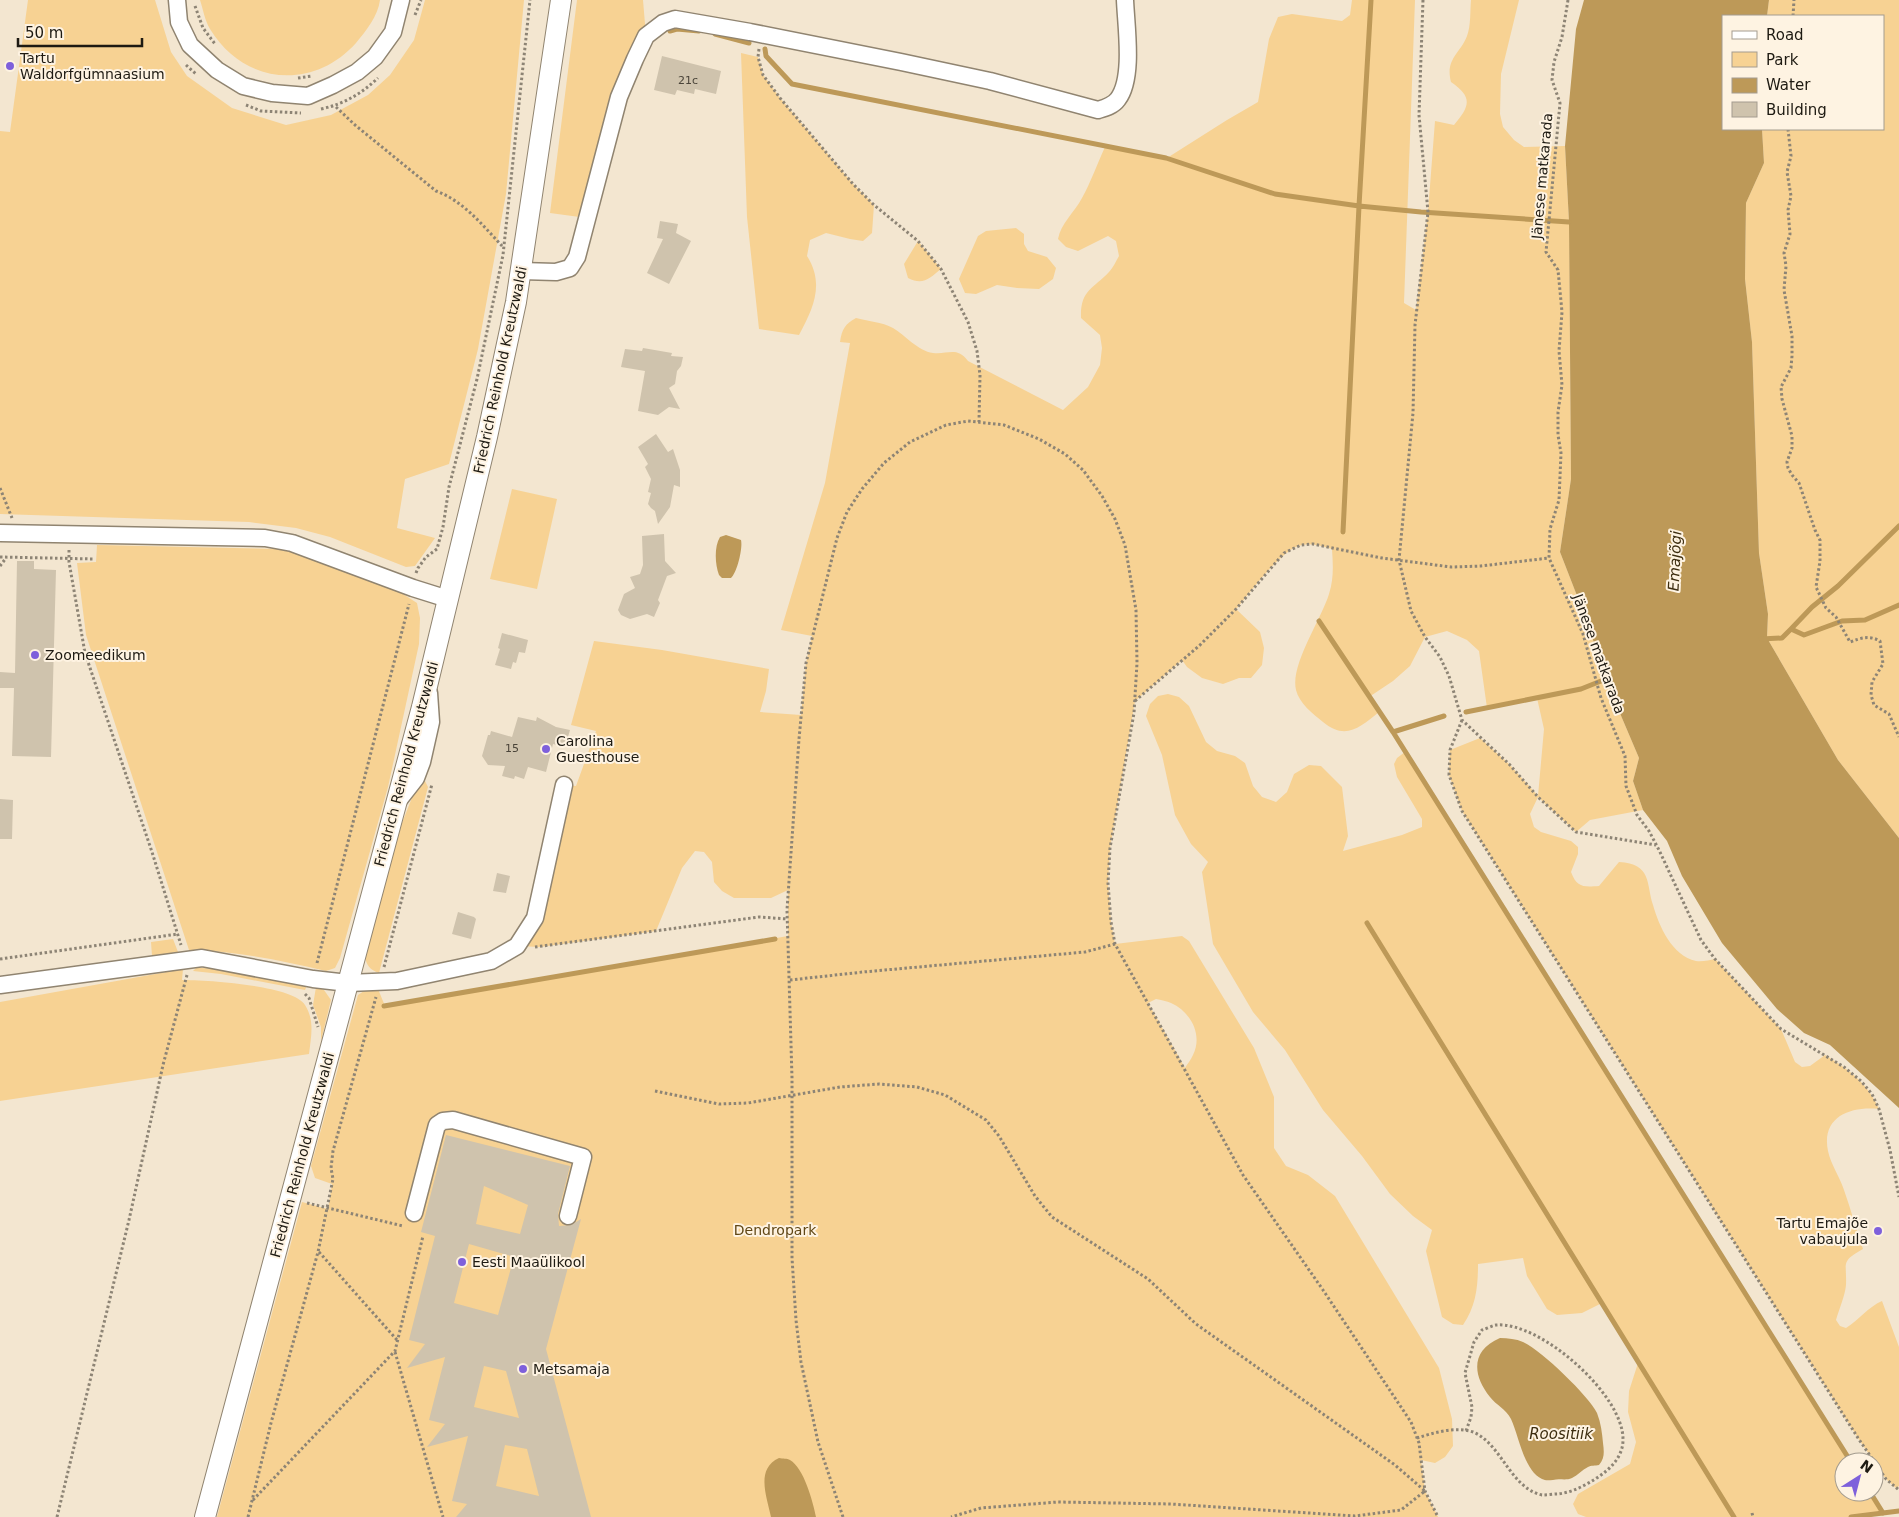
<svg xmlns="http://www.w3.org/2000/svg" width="1899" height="1517" font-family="'DejaVu Sans',sans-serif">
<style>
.green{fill:#f7d293;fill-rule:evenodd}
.water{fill:#bd9958}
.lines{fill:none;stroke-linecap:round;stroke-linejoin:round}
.stream{stroke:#bd9958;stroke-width:5}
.building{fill:#cfc3ad;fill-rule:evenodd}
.minor-casing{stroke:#908470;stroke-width:19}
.major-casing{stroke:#908470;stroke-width:22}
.path{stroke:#8d8475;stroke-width:3;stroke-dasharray:2.5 2.5;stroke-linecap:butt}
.minor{stroke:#fff;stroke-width:16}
.major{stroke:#fff;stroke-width:20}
.poi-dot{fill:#7e60db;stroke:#fef3e2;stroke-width:2}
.labels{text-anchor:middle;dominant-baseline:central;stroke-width:4;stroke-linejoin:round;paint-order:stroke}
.number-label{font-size:11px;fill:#4a4439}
.poi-label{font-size:14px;fill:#1e1a12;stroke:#fef3e2;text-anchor:start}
.street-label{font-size:14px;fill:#1e1a12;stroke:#fef3e2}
.park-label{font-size:14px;fill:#614715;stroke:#fef3e2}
.water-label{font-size:15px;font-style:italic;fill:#3d2d0f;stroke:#fef3e2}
</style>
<rect width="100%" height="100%" fill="#f3e6d0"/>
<path class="green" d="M 28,0 L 155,0 L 171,52 L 187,76 L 232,108 L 286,125 L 331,115 L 368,95 L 390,75 L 414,40 L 425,0 L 524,0 L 506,194 L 478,349 L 449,464 L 405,479 L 397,528 L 435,538 L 415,566 L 406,567 L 330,537 L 296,528 L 249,522 L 0,514 L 0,131 L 10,132 Z
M 200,0 L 380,0 C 378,16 366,31 356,43 C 313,91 244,85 210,29 C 205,21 203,9 200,0 Z
M 577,0 L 643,0 L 646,36 L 587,218 L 550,213 Z
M 1352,0 L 1415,0 L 1404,303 L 1416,310 L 1428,212 L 1435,121 L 1454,125 C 1470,106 1473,97 1451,82 C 1445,59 1460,54 1467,36 C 1471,26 1470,11 1471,0 L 1519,0 L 1501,74 L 1500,114 L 1503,127 L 1514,140 L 1524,147 L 1565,146 L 1569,222 L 1571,479 L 1560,552 L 1588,624 L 1605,678 L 1639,758 L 1633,781 L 1643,810 L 1590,820 L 1576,832 L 1538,797 L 1530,814 L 1534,827 L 1541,832 L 1571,841 L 1578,847 L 1578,854 L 1571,872 C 1577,888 1584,887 1599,886 L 1619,862 C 1652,864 1646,883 1653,905 C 1659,926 1672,956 1696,961 C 1702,962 1710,960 1715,959 L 1781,1029 L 1795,1062 L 1802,1067 L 1810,1066 L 1825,1055 C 1849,1070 1867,1082 1879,1109 C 1850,1106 1821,1117 1828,1151 C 1831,1165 1840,1177 1844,1190 C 1851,1210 1856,1229 1863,1249 C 1840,1262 1847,1262 1846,1285 C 1845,1296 1839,1309 1836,1320 L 1840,1326 L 1846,1328 C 1859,1320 1868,1307 1882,1301 L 1899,1347 L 1899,1486 L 1896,1488 L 1886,1479 L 1858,1438 L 1462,811 L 1449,775 L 1450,750 L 1480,738 L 1509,764 L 1538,796 L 1544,729 L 1537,698 L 1487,708 L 1479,651 L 1467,640 L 1447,631 L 1425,637 L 1410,666 L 1393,681 L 1369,697 L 1379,712 C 1360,727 1346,741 1323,722 C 1313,714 1299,703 1296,690 C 1290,665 1321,620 1329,594 C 1334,579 1333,564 1332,549 C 1322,546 1312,543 1302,545 C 1282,548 1250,593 1236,609 L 1260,632 L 1264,648 L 1262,665 L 1251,678 L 1239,678 L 1223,684 L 1202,678 L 1187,667 L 1182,660 L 1135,701 L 1110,848 L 1108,883 L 1111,922 L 1115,944 L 1182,936 L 1189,941 L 1254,1048 L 1274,1097 L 1274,1148 L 1286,1166 L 1308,1175 L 1335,1196 L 1439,1368 L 1452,1419 L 1453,1446 L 1445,1457 L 1435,1463 L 1421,1460 L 1425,1491 L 1438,1517 L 217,1517 L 302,1202 L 328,1209 L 332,1184 L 315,1178 L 311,1166 L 358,995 L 367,989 L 378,989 L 385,1006 L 788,936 L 788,890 L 771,898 L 734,898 L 722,891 L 714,882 L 712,862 L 704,852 L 695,851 L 682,868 L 656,931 L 540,947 L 517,946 L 535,918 L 564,785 L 576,786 L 596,731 L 571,725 L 594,641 L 662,650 L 769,669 L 766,691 L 760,712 L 801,715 L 806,663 L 812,636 L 781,630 L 825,483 L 850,343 L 840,342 C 842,329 845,324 856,318 C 867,321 882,322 893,328 C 905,335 918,351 933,353 C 947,355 957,346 968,361 L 1063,410 L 1088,387 L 1100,365 L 1102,348 L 1100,335 L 1081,318 C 1080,290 1093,289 1109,272 C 1113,268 1116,261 1119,256 L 1116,241 L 1108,236 L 1078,251 L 1066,247 L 1058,239 C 1061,223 1074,213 1082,198 C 1091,182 1097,164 1105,147 L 1167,158 L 1227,120 L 1258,102 L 1269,39 L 1278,17 L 1292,14 L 1342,21 L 1350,15 ZM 1156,999 C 1161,1000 1167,1001 1171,1003 C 1191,1012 1203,1035 1193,1055 C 1191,1060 1187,1064 1185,1068 L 1148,1003 Z
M 1769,0 L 1899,0 L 1899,838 L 1838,760 L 1767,638 L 1768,614 L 1759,553 L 1752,342 L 1745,279 L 1746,203 L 1764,163 L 1762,129 L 1883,129 L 1883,16 L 1767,16 Z
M 741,53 L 758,57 L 763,75 L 780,98 L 853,184 L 874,205 L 872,233 L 863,241 L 850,239 L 826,233 L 810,240 L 807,256 C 825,284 813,309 799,335 L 759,329 L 747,217 Z
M 1016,228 L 1024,234 L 1024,244 L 1028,251 L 1047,257 L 1056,268 L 1053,279 L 1039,289 L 1017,288 L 997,285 L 976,294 L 965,293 L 959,279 L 978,236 L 986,231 Z
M 918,241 L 941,269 C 930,278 923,286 908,278 L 904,264 Z
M 512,489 L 557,499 L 537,589 L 490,579 Z
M 97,545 L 282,549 L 392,587 L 417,603 L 420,618 L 419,644 L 388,787 L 340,958 L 335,968 L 326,971 C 280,960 235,951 189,950 L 86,635 L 77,563 L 96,562 Z
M 1168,694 L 1179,697 L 1189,706 L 1206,742 L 1217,751 L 1235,756 L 1245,763 L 1253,786 L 1262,797 L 1276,802 L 1287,792 L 1294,774 L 1309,765 L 1321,766 L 1342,787 L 1348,836 L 1343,851 L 1402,835 L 1422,827 L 1422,819 L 1397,777 L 1394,764 L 1397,758 L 1405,752 L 1851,1462 L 1844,1462 L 1844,1492 L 1870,1492 L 1883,1513 L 1851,1517 L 1586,1517 L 1578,1514 L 1573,1504 L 1578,1494 L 1630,1464 L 1636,1442 L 1628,1412 L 1629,1391 L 1638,1363 L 1602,1303 L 1582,1313 L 1557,1315 L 1547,1309 L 1527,1276 L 1523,1258 L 1478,1264 C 1478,1287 1476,1306 1463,1325 L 1453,1324 L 1442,1317 L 1426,1251 L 1432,1230 L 1413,1216 L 1390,1194 L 1362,1156 L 1323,1110 L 1285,1050 L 1253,1012 L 1213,944 L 1202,872 L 1208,862 L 1191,844 L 1175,815 L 1162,755 L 1146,716 L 1150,704 L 1158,696 Z
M 419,780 L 425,781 L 428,787 L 379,973 C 370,970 366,965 365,956 L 402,823 Z
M 173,939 L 178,952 L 152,956 L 151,942 Z
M 196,968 C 233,967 270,978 307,985 L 305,990 L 221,974 L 193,971 Z
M 183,969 L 182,980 C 204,980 293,985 305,1005 C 315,1021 311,1036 309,1054 L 0,1101 L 0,1002 Z
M 316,987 L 324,990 L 331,1000 L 321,1041 L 321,1027 L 313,1005 Z"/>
<path class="water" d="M 1584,0 L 1769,0 L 1767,16 L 1723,16 L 1723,129 L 1762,129 L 1764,163 L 1746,203 L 1745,279 L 1752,342 L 1759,553 L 1768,614 L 1767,638 L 1838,760 L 1899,838 L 1899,1108 L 1830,1045 L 1804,1033 L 1777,1009 L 1722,943 L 1682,876 L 1667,841 L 1643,810 L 1633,781 L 1639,758 L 1605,678 L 1588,624 L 1560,552 L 1571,479 L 1569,222 L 1565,146 L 1576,29 Z
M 726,535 L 741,540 C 743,548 737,573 731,578 L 722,578 L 719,575 C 715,564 714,547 720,537 Z
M 1500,1338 C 1508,1338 1516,1339 1523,1342 C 1540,1349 1589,1396 1597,1413 C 1601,1423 1602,1433 1603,1443 C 1604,1451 1605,1458 1599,1465 C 1595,1466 1591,1465 1588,1467 C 1582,1470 1578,1475 1572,1478 C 1565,1481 1560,1478 1553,1480 C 1549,1480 1546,1481 1542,1479 C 1524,1471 1519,1436 1511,1419 C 1506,1409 1496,1405 1490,1397 C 1472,1375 1471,1350 1500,1338 Z
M 779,1458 C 783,1459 787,1458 790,1460 C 804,1468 813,1502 816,1517 L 771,1517 C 767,1497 755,1469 779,1458 Z"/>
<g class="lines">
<path class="stream" d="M 670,31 L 677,29 L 699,31
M 715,34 L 749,43
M 765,49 L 766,56 L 792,84 L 1166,158 L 1275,194 L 1359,206 L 1421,212 L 1569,222
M 1343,532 L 1359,206 L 1371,0
M 1319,621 L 1393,732 L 1444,716
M 1791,629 L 1812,607 L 1838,586 L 1899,526
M 1761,639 L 1782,638 L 1791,629 L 1804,635 L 1842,621 L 1865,620 L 1899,605
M 1466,712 L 1581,689 L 1611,677
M 1393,732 L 1851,1462
M 1367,923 L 1734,1517
M 384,1006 L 775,939
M 1870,1492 L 1883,1513
M 1851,1517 L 1899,1511"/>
</g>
<path class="building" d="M 662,56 L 721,71 L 716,94 L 695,89 L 694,94 L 677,90 L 675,95 L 654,90 Z
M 660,221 L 678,224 L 676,233 L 691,241 L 669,284 L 647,273 L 663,239 L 657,238 Z
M 643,348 L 672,353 L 671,356 L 683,357 L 681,366 L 677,371 L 675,384 L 669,388 L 680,409 L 669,407 L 658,415 L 638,411 L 645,371 L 621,367 L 625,349 L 642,351 Z
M 656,434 L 668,452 L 673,449 L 680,470 L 680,487 L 674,485 L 670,507 L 658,524 L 655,511 L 651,508 L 648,504 L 651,493 L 648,492 L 651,479 L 645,467 L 648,464 L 638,447 Z
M 664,534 L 665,561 L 676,573 L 667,576 L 658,600 L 660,603 L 654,617 L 647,614 L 630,619 L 621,615 L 618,610 L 624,594 L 635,588 L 630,577 L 640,574 L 643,565 L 642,536 Z
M 17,561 L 34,561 L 34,569 L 56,570 L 51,757 L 12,756 L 14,688 L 0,688 L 0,672 L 15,673 Z
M 502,633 L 528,640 L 525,653 L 519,652 L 516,663 L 513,662 L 511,669 L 495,665 L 500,649 L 498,648 Z
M 518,717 L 536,721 L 537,717 L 556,727 L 570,730 L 565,747 L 553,744 L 546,772 L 528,767 L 524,779 L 515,776 L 514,779 L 502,776 L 505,766 L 488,765 L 482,756 L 488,735 L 490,735 L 491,731 L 512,737 Z
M 0,799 L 13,800 L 12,839 L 0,839 Z
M 497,873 L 510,876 L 506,893 L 493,891 Z
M 458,912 L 474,917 L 476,919 L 471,939 L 452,934 Z
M 446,1135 L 570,1166 L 558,1214 L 559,1226 L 571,1225 L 581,1219 L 546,1349 L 591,1517 L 456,1517 L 467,1504 L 452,1501 L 468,1436 L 427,1447 L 445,1424 L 429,1420 L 445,1357 L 407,1368 L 425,1344 L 409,1340 L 435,1236 L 421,1232 ZM 484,1186 L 528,1205 L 520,1234 L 476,1224 ZM 469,1244 L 514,1257 L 498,1315 L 454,1303 ZM 484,1366 L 506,1371 L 519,1418 L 474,1407 ZM 505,1445 L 527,1449 L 539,1496 L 496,1486 Z"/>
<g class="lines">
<g class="minor-casing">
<path id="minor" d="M 177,0 L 179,22 L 190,45 L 217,70 L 243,86 L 272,93 L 308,96 L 333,85 L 357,72 L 375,57 L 393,32 L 401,0
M 521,271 L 556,272 L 570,268 L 577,257 L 619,97 L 635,59 L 646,36 L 663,23 L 675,19 L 750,32 L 901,62 L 990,81 L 1098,110 C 1105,108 1113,106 1118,99 C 1134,78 1126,26 1125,0
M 0,533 L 265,538 L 292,543 L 413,588 L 448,599
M 398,801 L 416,778 L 422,762 L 431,722 L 429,693
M 0,985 L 202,958 L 313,979 L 348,983 L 397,981 L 491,961 L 517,946 L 535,918 L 564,785
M 414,1213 L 437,1125 L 443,1121 L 453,1120 L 583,1157 L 568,1216"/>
</g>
<g class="major-casing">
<path id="major" d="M 205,1517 L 422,707 L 487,437 L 516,302 L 561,0"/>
</g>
<path class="path" d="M 1423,0 L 1419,115 L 1428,212 L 1415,325 L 1413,413 L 1399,560 L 1411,611 L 1425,637 L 1440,657 L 1449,676 L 1462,720 L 1509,764 L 1538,797 L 1576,832 L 1656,845
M 1568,0 L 1562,37 L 1554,62 L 1552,80 L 1560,103 L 1546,252 L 1558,270 L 1562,312 L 1559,351 L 1562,385 L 1558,412 L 1558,435 L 1561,453 L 1559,500 L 1550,529 L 1549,558 L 1583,634 L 1601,698 L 1625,756 L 1626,786 L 1637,815 L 1649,831 L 1659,850 L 1701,940 L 1715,959 L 1781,1029 L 1844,1067 L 1861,1081 L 1872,1094 L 1879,1109 L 1890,1150 L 1899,1197
M 195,6 L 203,28 L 215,44
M 415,15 L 421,0
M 1793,16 L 1794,0
M 759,49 L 758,57 L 763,75 L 780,98 L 853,184 L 874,205 L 918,241 L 941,269 L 968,322 L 977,351 L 980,375 L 979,422
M 186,65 L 196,74
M 298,78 L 312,76
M 246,105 L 261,111 L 301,113
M 336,107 L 355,125 L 436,191 C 464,201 484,227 504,248
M 321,109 C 344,104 361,94 378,78
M 1788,129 L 1791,156 L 1787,172 L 1791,196 L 1788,210 L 1790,234 L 1784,253 L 1786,266 L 1784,290 L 1792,336 L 1792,356 L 1791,368 L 1781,387 L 1782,399 L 1792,436 L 1792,448 L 1787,462 L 1788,468 L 1792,475 L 1799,483 L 1815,530 L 1820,540 L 1820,561 L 1816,587 L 1826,608 L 1836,617 L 1850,642 C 1861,638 1869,635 1880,641 L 1883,664 L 1872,682 L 1871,695 L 1874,705 L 1889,714 L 1899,737
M 0,488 L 12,518
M 69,550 L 69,562 L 85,653 L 152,852 L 181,945
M 0,557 L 95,559
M 0,566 L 6,558
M 416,573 L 418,568 L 426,557 L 437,549 L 443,527 L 449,487 L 477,379 L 503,255 L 530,0
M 1135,701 L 1200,645 L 1236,609 L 1284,553 L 1301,545 L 1313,544 L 1382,558 L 1451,567 L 1481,566 L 1549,558
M 1462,720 L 1450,750 L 1449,775 L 1462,811 L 1858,1438 L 1886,1479 L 1899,1490
M 535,947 L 759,917 L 788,919
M 0,959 L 178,934
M 317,963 L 409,604
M 384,967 L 432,784
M 790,980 L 863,972 L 1085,952 L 1115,944
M 305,994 L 309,998 L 318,1027
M 655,1091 L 719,1104 L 748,1103 L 840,1087 L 879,1084 L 917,1087 L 945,1095 L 986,1120 L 999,1136 L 1035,1196 L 1052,1217 L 1148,1279 L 1196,1324 L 1395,1465 L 1425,1491 L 1401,1510 L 1355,1516 L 1171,1504 L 1058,1502 L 981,1508 L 951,1517
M 307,1203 L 403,1226
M 319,1252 L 397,1340
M 395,1352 L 443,1517
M 1417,1438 C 1433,1433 1455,1426 1473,1432 C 1502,1444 1510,1488 1542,1495 C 1547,1495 1553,1494 1558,1494 C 1575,1492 1592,1482 1605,1472 C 1615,1464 1623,1453 1623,1440 C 1624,1395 1540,1321 1496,1325 C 1491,1326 1486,1329 1482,1330 L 1474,1342 L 1465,1373 L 1472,1407 L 1471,1417 L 1466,1431
M 253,1500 L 395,1351 L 423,1236
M 1752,1513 L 1753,1517
M 57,1517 L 129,1220 L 163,1065 L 187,975
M 248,1517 L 271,1423 L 318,1252 L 333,1179 L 331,1168 L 333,1151 L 376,997
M 843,1517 L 818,1442 L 801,1362 L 796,1320 L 792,1258 L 792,1078 L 787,910 L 799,739 L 806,663 L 837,538 L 847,512 L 862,489 L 884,463 L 910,442 L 946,425 L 968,421 L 1004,425 L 1039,439 L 1065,454 L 1083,470 L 1102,496 L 1115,519 L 1125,545 L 1136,610 L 1137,663 L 1134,713 L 1110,848 L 1108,883 L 1111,922 L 1115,944 L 1243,1175 L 1323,1290 L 1411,1422 L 1419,1443 L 1425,1491 L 1438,1517"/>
<use href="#minor" class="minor"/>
<use href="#major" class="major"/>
</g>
<g class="poi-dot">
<circle cx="10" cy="66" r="5"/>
<circle cx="35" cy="655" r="5"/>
<circle cx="546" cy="749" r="5"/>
<circle cx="1878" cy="1231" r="5"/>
<circle cx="462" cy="1262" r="5"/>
<circle cx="523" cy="1369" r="5"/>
</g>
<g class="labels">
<g class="number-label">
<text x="688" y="80">21c</text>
<text x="512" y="748">15</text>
</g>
<g class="poi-label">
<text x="20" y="58">Tartu<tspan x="20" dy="16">Waldorfgümnaasium</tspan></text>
<text x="45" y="655">Zoomeedikum</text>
<text x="556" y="741">Carolina<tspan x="556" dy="16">Guesthouse</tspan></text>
<text x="1868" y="1223" text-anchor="end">Tartu Emajõe<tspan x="1868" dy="16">vabaujula</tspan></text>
<text x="472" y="1262">Eesti Maaülikool</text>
<text x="533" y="1369">Metsamaja</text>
</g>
<g class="street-label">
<text transform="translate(1542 176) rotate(-85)">Jänese matkarada</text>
<text transform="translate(500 370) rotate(-78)">Friedrich Reinhold Kreutzwaldi</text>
<text transform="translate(1599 654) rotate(70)">Jänese matkarada</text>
<text transform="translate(406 764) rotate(-75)">Friedrich Reinhold Kreutzwaldi</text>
<text transform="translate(302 1155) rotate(-75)">Friedrich Reinhold Kreutzwaldi</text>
</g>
<g class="park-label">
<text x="775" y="1230">Dendropark</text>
</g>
<g class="water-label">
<text transform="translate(1675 561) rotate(-87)">Emajõgi</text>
<text x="1561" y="1434">Roositiik</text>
</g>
</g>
<rect x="1722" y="15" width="162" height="115" fill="#fef3e2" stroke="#a49c8f"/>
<rect x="1732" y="31" width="25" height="8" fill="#ffffff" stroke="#a49c8f"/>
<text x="1766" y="40" font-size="15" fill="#1e1a12">Road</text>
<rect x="1732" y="52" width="25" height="15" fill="#f7d293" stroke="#a49c8f"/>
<text x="1766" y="65" font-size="15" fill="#1e1a12">Park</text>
<rect x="1732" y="78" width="25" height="15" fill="#bd9958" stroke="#a49c8f"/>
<text x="1766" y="90" font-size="15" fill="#1e1a12">Water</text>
<rect x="1732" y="102" width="25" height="15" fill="#cfc3ad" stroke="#a49c8f"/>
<text x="1766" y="115" font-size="15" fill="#1e1a12">Building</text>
<g transform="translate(1859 1477) rotate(36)"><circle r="24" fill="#fef3e2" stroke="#a49c8f"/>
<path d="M0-4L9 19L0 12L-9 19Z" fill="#7e60db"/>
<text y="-8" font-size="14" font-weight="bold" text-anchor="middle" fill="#1e1a12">N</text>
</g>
<path d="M18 38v8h124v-8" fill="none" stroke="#1e1a12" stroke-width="2.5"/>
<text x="25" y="38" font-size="15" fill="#1e1a12" stroke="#fef3e2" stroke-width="4" paint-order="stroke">50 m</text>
</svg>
